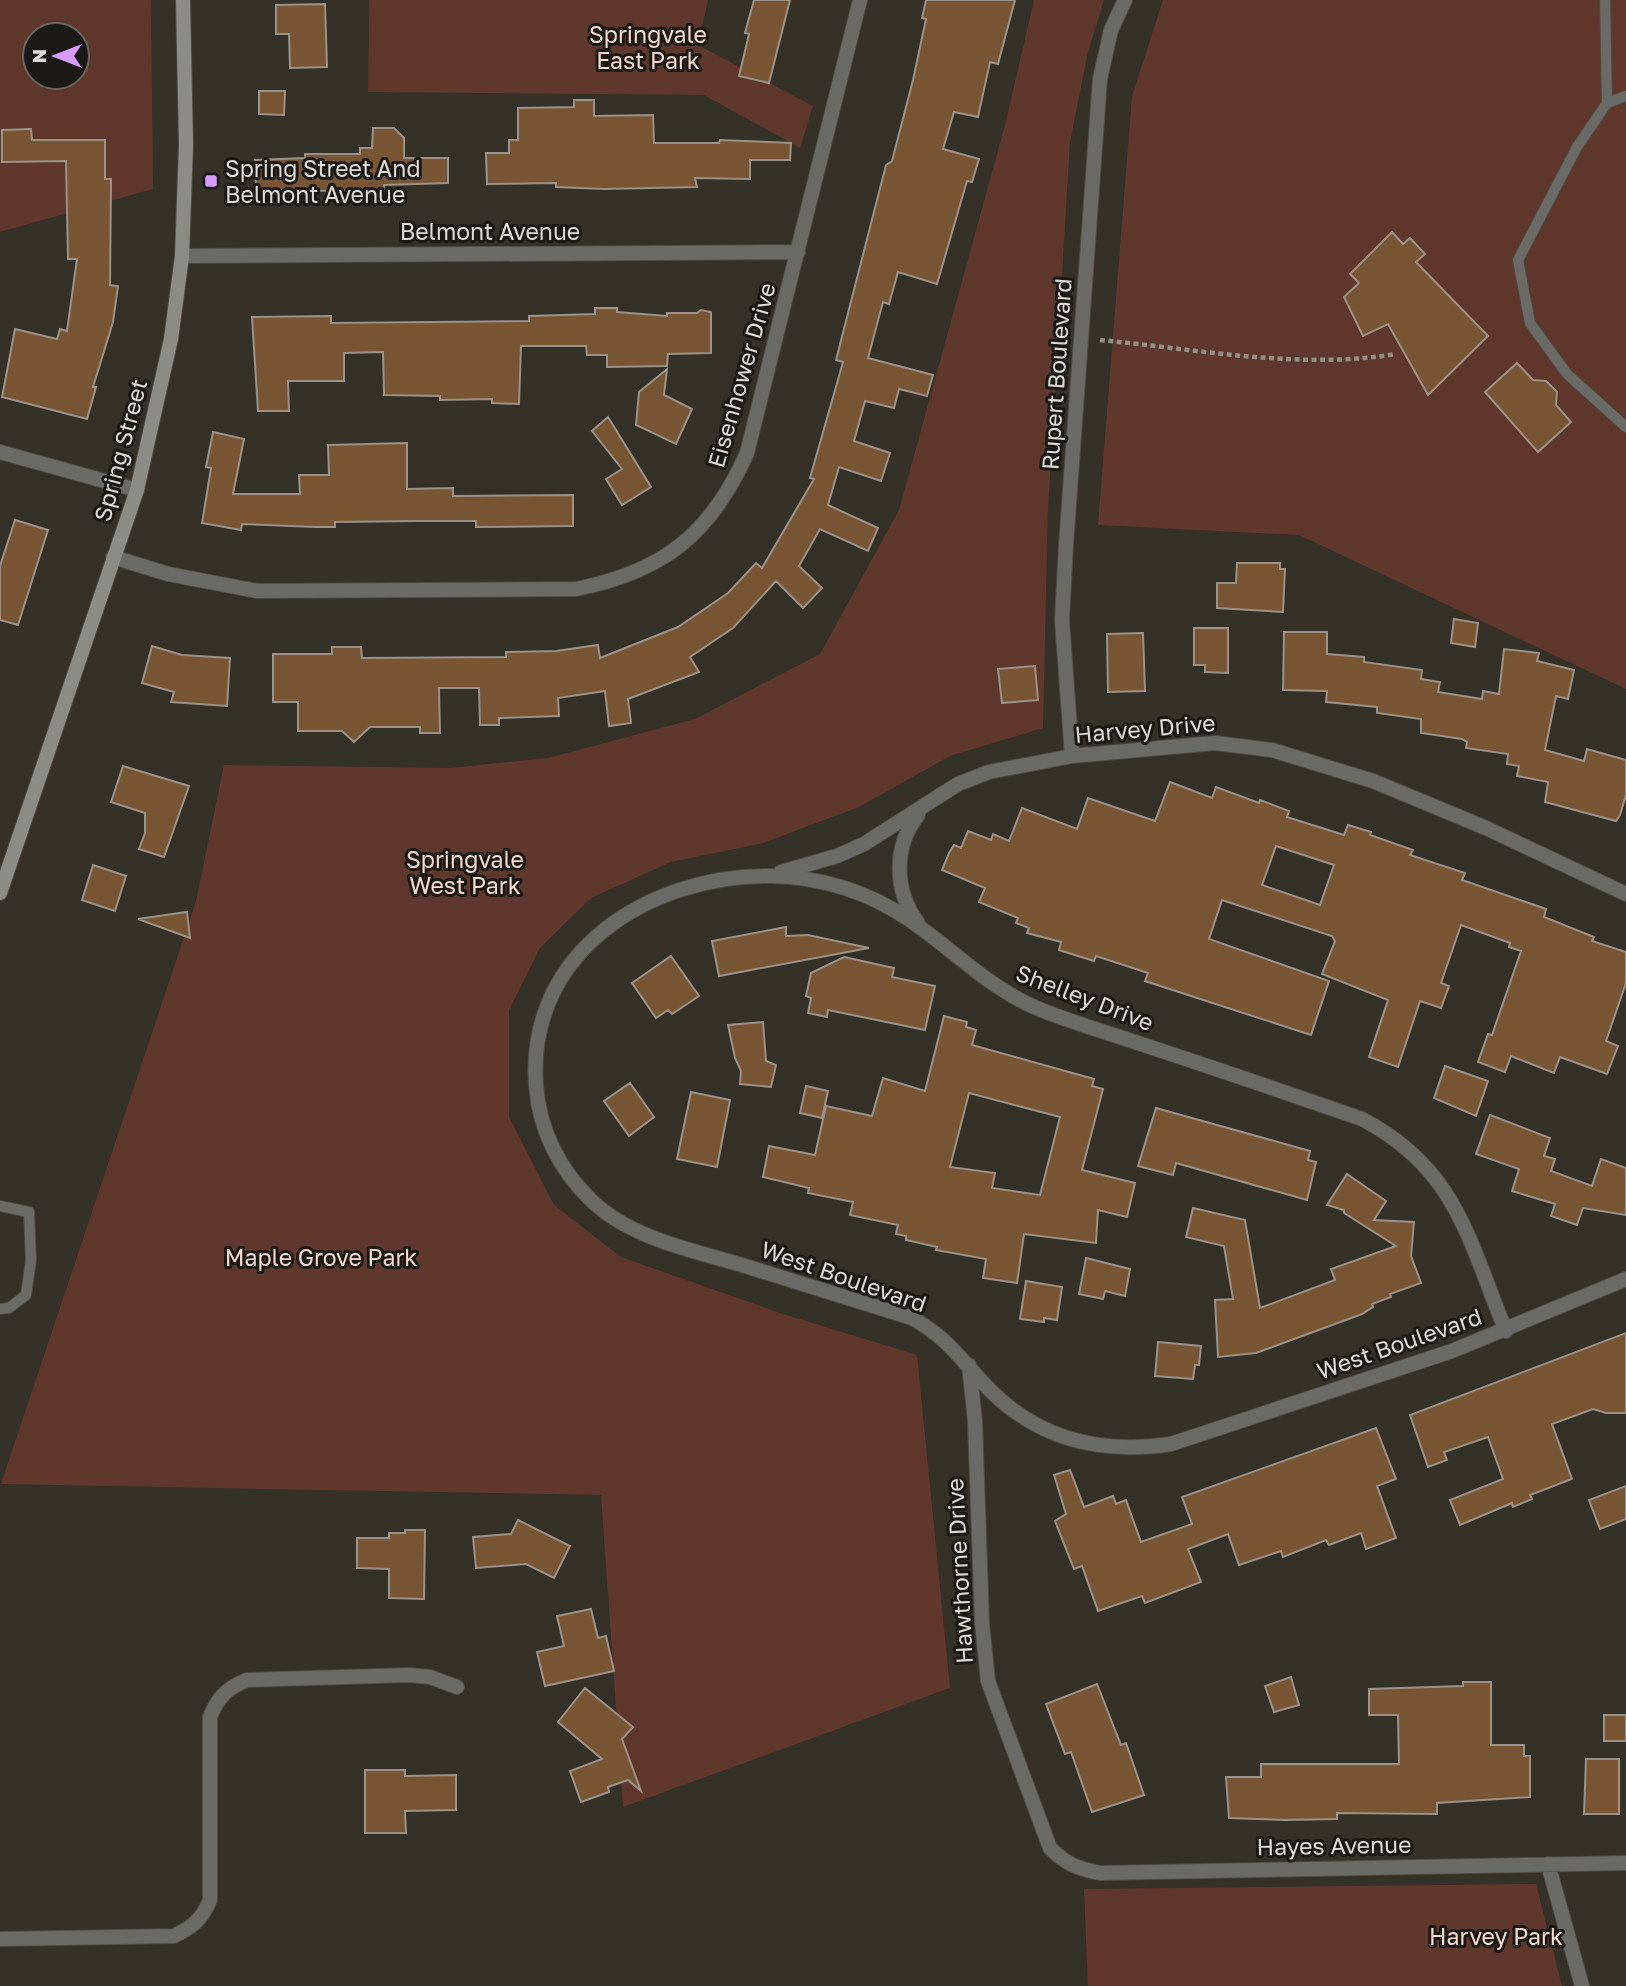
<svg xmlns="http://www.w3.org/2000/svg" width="1626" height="1986" font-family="'Golos Text',sans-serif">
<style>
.green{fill:#5f372c;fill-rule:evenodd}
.building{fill:#795633;stroke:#9a9189;stroke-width:2;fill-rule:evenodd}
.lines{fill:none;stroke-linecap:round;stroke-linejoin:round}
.service-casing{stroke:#4f4c44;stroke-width:12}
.minor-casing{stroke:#4f4c44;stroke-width:16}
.secondary-casing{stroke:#4f4c44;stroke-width:16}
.path{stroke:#908e86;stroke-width:4.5;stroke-dasharray:5 3.5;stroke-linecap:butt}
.service{stroke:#6a6b67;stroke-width:10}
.minor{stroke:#6a6b67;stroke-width:14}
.secondary{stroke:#8a8c85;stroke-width:14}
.poi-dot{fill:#d59cfb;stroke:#1a1915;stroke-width:2.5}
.labels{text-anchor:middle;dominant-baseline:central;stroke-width:6;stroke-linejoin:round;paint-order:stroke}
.park-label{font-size:23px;fill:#fad9d0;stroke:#1a1915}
.poi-label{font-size:23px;fill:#dddcd6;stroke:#1a1915;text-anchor:start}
.street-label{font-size:23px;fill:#dddcd6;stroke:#1a1915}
</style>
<rect width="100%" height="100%" fill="#343128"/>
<path class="green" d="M 0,0 L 151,0 L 153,189 L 0,232 ZM 35,35 L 77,35 L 77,77 L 35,77 Z
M 369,0 L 708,0 L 698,45 L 813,106 L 800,148 L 704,95 L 368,92 Z
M 1034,0 L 1104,0 L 1088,52 L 1070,142 L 1048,510 L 1043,728 L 950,756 L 859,807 L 763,843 L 671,862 L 591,898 L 540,948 L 509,1010 L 509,1117 L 554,1205 L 621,1257 L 780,1313 L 917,1355 L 950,1688 L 623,1807 L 601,1495 L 1,1484 L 196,901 L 224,765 L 450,768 L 548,758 L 695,719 L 820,654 L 899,510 L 1005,125 Z
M 1163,0 L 1626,0 L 1626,689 L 1299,535 L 1098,525 L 1132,96 Z
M 1536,1884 L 1562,1986 L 1088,1986 L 1084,1889 Z"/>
<path class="building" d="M 754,0 L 790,0 L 769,83 L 739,76 L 749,34 L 745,33 Z
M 926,0 L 1015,0 L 998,64 L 990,62 L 978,117 L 954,112 L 943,149 L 979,159 L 972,182 L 967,181 L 937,284 L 898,272 L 889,304 L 883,302 L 868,358 L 933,375 L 927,396 L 899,389 L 894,408 L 865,401 L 854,441 L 890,453 L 881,481 L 839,467 L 828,505 L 878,528 L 868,551 L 820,529 L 799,566 L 822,588 L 803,608 L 776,581 L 733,628 L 690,657 L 699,672 L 628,699 L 631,723 L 609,726 L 605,691 L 558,698 L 559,716 L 499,718 L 499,725 L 480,725 L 479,688 L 439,688 L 440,733 L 420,733 L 420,727 L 370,727 L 354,742 L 342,731 L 298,731 L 298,702 L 273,702 L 273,654 L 332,654 L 332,647 L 361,647 L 362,658 L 506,657 L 506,652 L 556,651 L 598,645 L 600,658 L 678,627 L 728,593 L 756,563 L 762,568 L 814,479 L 810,478 L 843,362 L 836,360 L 886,165 L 892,161 L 913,80 L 926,19 L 922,18 Z
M 325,4 L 327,67 L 290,68 L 289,34 L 276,34 L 276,5 Z
M 259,91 L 285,91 L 284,115 L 259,114 Z
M 574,100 L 594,100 L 594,116 L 653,115 L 654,143 L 719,143 L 720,140 L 791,143 L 790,160 L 750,160 L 750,179 L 695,178 L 697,187 L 604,189 L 556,187 L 556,183 L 487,184 L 486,153 L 509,153 L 509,140 L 518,140 L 518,108 L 574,107 Z
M 373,128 L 394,128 L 404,138 L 404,158 L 448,158 L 448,183 L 384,185 L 384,189 L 341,191 L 256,190 L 255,160 L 305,158 L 305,154 L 360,154 L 360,148 L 372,148 Z
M 31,129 L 32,140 L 105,140 L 105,179 L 111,179 L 110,285 L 118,286 L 113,322 L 93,387 L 96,387 L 87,419 L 2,397 L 15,329 L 57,339 L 60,329 L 67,331 L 77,259 L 68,259 L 66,161 L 2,162 L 2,130 Z
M 1392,232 L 1403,244 L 1410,238 L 1425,254 L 1416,262 L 1488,336 L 1428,395 L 1388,324 L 1363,336 L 1344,297 L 1359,283 L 1350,274 Z
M 595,308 L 617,308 L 617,312 L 667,316 L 667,313 L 697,313 L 701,310 L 711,312 L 711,353 L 668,354 L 667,366 L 607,367 L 607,355 L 587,355 L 586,346 L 521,346 L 519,404 L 492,403 L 492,399 L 440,400 L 440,396 L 384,395 L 383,352 L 344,353 L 344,381 L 288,381 L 289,411 L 258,411 L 252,317 L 331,316 L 331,323 L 529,321 L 529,316 L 595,314 Z
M 1517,363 L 1533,380 L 1546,381 L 1557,392 L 1556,405 L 1571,422 L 1538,452 L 1485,392 Z
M 667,369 L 664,395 L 692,409 L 676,444 L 636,425 L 639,392 Z
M 608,417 L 651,487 L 622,505 L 606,479 L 622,469 L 592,431 Z
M 213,432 L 244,439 L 233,494 L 300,494 L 299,475 L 329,475 L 328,445 L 407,443 L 407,489 L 453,488 L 453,496 L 573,495 L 573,526 L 476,527 L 476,521 L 417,521 L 335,522 L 335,527 L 315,527 L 242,524 L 241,530 L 202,523 L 211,468 L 206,467 Z
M 15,520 L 48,530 L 18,625 L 0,620 L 0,566 Z
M 1237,563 L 1280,563 L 1280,569 L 1285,569 L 1283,612 L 1217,608 L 1217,583 L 1236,583 Z
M 1454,619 L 1478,623 L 1475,647 L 1451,643 Z
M 1194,628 L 1228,628 L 1228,673 L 1205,672 L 1205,665 L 1194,665 Z
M 1284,632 L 1327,632 L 1327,654 L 1364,657 L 1364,662 L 1422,670 L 1421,679 L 1440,682 L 1438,692 L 1482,699 L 1483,691 L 1499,694 L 1504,649 L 1539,653 L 1537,661 L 1574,670 L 1568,699 L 1556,696 L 1545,750 L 1584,761 L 1587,749 L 1626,760 L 1626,795 L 1620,815 L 1616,821 L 1545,802 L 1548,782 L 1517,776 L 1519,766 L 1507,764 L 1508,754 L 1466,748 L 1467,742 L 1462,739 L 1421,733 L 1421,719 L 1377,713 L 1377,707 L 1326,702 L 1327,691 L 1283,690 Z
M 1143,633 L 1145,691 L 1108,692 L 1107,634 Z
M 152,646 L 182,655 L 230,658 L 227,706 L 171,702 L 174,692 L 142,683 Z
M 1035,666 L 1038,700 L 1002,703 L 998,669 Z
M 123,766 L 189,786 L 164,857 L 139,849 L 145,833 L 145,813 L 111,802 Z
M 1170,782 L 1212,798 L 1216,787 L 1259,803 L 1260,800 L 1289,811 L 1287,817 L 1344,835 L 1348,825 L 1371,832 L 1370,835 L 1413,850 L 1410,855 L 1465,873 L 1462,880 L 1546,909 L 1544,917 L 1594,937 L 1592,941 L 1626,952 L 1626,983 L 1606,1041 L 1618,1046 L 1607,1074 L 1560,1057 L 1554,1073 L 1511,1056 L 1505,1072 L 1478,1062 L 1488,1034 L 1492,1035 L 1521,951 L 1509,947 L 1510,943 L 1461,925 L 1441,983 L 1449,986 L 1441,1008 L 1420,1001 L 1398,1067 L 1369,1057 L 1388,1000 L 1322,974 L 1335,941 L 1332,936 L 1222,900 L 1209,939 L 1329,981 L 1311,1035 L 1145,981 L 1148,973 L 1096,956 L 1094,961 L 1059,950 L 1061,942 L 1027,933 L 1029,928 L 1016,923 L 1018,918 L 979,902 L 985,888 L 942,870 L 949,853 L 954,845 L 961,848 L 968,831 L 991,840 L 993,834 L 1009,841 L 1022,808 L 1077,829 L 1088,798 L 1155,821 ZM 1276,846 L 1334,865 L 1320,905 L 1262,885 Z
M 93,865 L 126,876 L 115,911 L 82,900 Z
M 187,912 L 190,938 L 138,919 Z
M 786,927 L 786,936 L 808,935 L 869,948 L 719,976 L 712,941 Z
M 671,956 L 699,996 L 672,1014 L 668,1010 L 656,1018 L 632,983 Z
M 844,957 L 894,968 L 892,977 L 935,986 L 925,1030 L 828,1010 L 827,1017 L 808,1013 L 811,998 L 806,996 L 811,973 Z
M 944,1016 L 967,1022 L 966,1027 L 976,1030 L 972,1045 L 1094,1079 L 1092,1086 L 1103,1089 L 1082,1170 L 1135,1183 L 1127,1217 L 1098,1210 L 1096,1243 L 1024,1234 L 1017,1283 L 983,1278 L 986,1259 L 936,1250 L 937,1247 L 906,1240 L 906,1236 L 896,1234 L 898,1225 L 850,1215 L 853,1202 L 808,1193 L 809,1188 L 763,1177 L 769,1146 L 815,1155 L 826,1106 L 872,1116 L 883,1078 L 925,1091 ZM 969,1093 L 1060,1117 L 1040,1195 L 992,1188 L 995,1173 L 950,1167 Z
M 763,1022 L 766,1061 L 776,1065 L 771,1087 L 740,1084 L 741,1071 L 735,1058 L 728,1025 Z
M 1445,1066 L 1488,1081 L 1476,1116 L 1434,1098 Z
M 630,1083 L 654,1117 L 629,1136 L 604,1101 Z
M 806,1086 L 828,1091 L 822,1118 L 800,1113 Z
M 691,1092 L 730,1100 L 717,1167 L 677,1159 Z
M 1156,1108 L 1310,1151 L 1308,1160 L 1316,1162 L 1307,1200 L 1176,1163 L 1173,1175 L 1138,1166 Z
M 1490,1115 L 1550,1138 L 1544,1156 L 1555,1159 L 1551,1171 L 1592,1186 L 1601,1159 L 1626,1168 L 1626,1215 L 1583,1208 L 1577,1225 L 1551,1216 L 1555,1204 L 1512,1191 L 1519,1169 L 1476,1154 Z
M 1347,1174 L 1386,1201 L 1374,1220 L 1414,1222 L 1411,1256 L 1421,1283 L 1390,1294 L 1391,1297 L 1372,1304 L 1373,1307 L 1362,1314 L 1256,1353 L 1218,1357 L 1215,1300 L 1233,1299 L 1224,1246 L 1186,1237 L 1193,1208 L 1245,1220 L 1260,1308 L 1335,1280 L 1331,1269 L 1396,1246 L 1344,1213 L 1344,1210 L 1327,1205 Z
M 1086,1258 L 1130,1269 L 1125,1296 L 1105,1291 L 1103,1299 L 1079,1294 Z
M 1026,1281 L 1062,1287 L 1057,1320 L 1044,1318 L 1044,1322 L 1020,1319 Z
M 1626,1333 L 1626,1413 L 1606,1413 L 1593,1409 L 1552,1424 L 1572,1479 L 1530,1495 L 1532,1499 L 1513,1507 L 1512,1503 L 1460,1525 L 1450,1500 L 1503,1479 L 1488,1437 L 1444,1452 L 1447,1460 L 1428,1467 L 1410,1415 Z
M 1158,1342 L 1201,1346 L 1199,1365 L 1195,1365 L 1193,1379 L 1155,1376 Z
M 1376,1428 L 1396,1479 L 1377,1486 L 1396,1538 L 1366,1549 L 1361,1533 L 1329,1545 L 1326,1540 L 1283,1557 L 1281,1551 L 1239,1565 L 1228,1534 L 1188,1549 L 1201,1582 L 1145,1603 L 1142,1596 L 1098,1611 L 1082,1566 L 1074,1569 L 1055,1521 L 1066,1514 L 1054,1475 L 1070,1470 L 1084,1507 L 1113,1496 L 1116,1504 L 1126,1500 L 1141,1542 L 1192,1524 L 1182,1497 Z
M 1626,1486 L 1626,1519 L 1600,1529 L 1589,1500 Z
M 518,1520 L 570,1546 L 554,1578 L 526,1564 L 476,1568 L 473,1537 L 511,1534 Z
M 405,1530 L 425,1530 L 424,1599 L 389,1598 L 389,1569 L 357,1568 L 357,1538 L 389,1538 L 389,1533 L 405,1533 Z
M 591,1609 L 598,1638 L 606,1636 L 614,1671 L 545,1686 L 537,1652 L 564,1646 L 557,1616 Z
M 1291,1677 L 1299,1705 L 1274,1712 L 1265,1686 Z
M 1463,1682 L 1491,1682 L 1491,1745 L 1524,1745 L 1524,1756 L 1530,1756 L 1530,1797 L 1437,1803 L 1437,1814 L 1337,1813 L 1337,1819 L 1285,1820 L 1229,1818 L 1226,1777 L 1261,1777 L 1261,1764 L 1399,1764 L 1398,1715 L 1369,1715 L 1369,1689 L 1463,1686 Z
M 1097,1684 L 1121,1745 L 1126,1743 L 1144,1795 L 1092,1812 L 1071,1752 L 1065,1754 L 1046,1704 Z
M 585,1688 L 633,1727 L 622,1739 L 641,1791 L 628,1780 L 608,1787 L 609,1792 L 581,1802 L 570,1771 L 602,1759 L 558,1722 Z
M 1604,1715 L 1626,1715 L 1626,1741 L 1604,1741 Z
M 1586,1759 L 1619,1759 L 1619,1814 L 1584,1814 Z
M 365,1770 L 405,1770 L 405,1776 L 456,1775 L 456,1810 L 405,1811 L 406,1833 L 365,1833 Z"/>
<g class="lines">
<g class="service-casing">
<path id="service" d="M 1605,0 L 1607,103
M 1626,96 L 1607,103 L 1577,147 L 1518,260 L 1530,323 L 1567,374 L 1626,427
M 0,1206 L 29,1212 L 31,1260 L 26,1295 L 9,1308 L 0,1309"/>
</g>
<g class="minor-casing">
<path id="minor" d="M 182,256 L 798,252
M 0,452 L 137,490
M 113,557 L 168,574 L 257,591 L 576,589 C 663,572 711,534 747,453 L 860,0
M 1072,756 L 1062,620 L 1066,545 L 1100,79 L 1111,30 L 1125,0
M 918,815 C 893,847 894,891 918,923
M 781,872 L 837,856 L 864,844 L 958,784 L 989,772 L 1072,756 L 1215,743 L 1272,750 L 1373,781 L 1486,828 L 1626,894
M 1506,1331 C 1468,1239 1456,1168 1362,1119 C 1290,1094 1217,1069 1144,1045 C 1107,1032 1068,1022 1032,1006 C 986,985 952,949 911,921 C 870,892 821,877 772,876 C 650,874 526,952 536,1085 C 539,1130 560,1171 593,1202 C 633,1239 692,1250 742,1265 C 799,1283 856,1301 912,1318 C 951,1340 961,1361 991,1391 C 1041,1441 1104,1454 1171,1444 L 1452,1351 L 1626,1279
M 969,1365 L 975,1421 L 982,1623 L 988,1681 L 1050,1848 C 1066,1864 1078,1869 1100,1873 L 1626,1863
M 1548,1864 L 1582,1986
M 0,1939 L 174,1936 C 193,1927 202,1919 210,1900 L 210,1717 C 218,1697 227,1688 247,1680 L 409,1675 L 430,1677 L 457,1687"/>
</g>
<g class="secondary-casing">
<path id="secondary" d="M 0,893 L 137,490 L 171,339 L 182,256 L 186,145 L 183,0"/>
</g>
<path class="path" d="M 1100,340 C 1196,349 1300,370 1396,354"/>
<use href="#service" class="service"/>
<use href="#minor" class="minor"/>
<use href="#secondary" class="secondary"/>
</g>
<rect class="poi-dot" x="204" y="174" width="14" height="14" rx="3.5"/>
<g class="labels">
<g class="park-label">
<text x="648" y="34">Springvale<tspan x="648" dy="26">East Park</tspan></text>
<text x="465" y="859">Springvale<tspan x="465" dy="26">West Park</tspan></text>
<text x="321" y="1257">Maple Grove Park</text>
<text x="1496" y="1936">Harvey Park</text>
</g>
<g class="poi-label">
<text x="225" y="168">Spring Street And<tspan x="225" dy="26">Belmont Avenue</tspan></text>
</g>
<g class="street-label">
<text x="490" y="231">Belmont Avenue</text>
<text transform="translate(1056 374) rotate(-86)">Rupert Boulevard</text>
<text transform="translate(741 375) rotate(-74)">Eisenhower Drive</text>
<text transform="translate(120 450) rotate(-75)">Spring Street</text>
<text transform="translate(1145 728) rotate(-5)">Harvey Drive</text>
<text transform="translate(1085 997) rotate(21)">Shelley Drive</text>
<text transform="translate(844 1276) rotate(19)">West Boulevard</text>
<text transform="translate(1399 1343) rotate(-19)">West Boulevard</text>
<text transform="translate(959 1571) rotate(-93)">Hawthorne Drive</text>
<text transform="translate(1334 1845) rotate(-1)">Hayes Avenue</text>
</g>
</g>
<g transform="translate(56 56) rotate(270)"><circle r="33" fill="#1a1915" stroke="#686762" stroke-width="2"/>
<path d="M0-5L12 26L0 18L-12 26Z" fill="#d59cfb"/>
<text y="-10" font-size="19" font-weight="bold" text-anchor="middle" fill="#dddcd6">N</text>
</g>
</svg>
